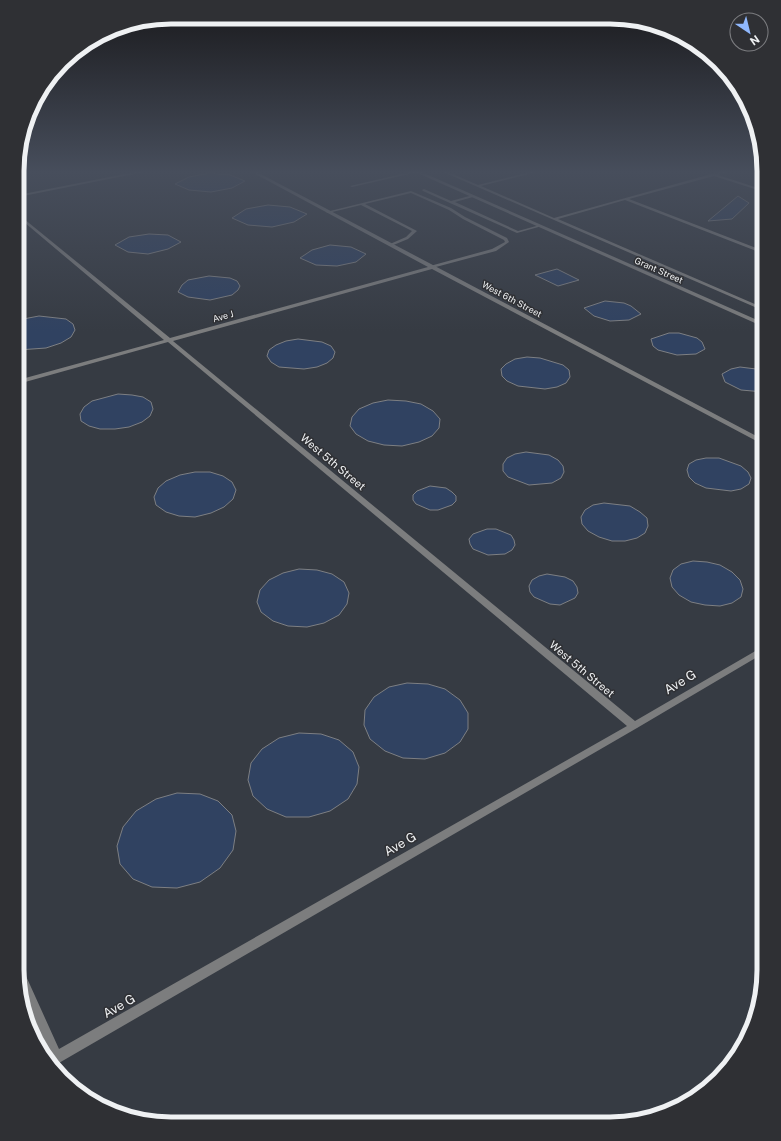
<svg xmlns="http://www.w3.org/2000/svg" width="781" height="1141" font-family="'Public Sans',sans-serif">
<style>
.built{fill:#363b43}
.building{fill:#304261;stroke:#7d7f83}
.lines{fill:none;stroke-linecap:round;stroke-linejoin:round}
.lane{fill:#7c7d7e;fill-rule:evenodd}
.street{fill:#7c7d7e;fill-rule:evenodd}
.labels{text-anchor:middle;dominant-baseline:central;stroke-width:3;stroke-linejoin:round;paint-order:stroke}
.far-street-label{font-size:9px;fill:#eff1f3;stroke:#2f3034}
.street-label{font-size:11px;fill:#eff1f3;stroke:#2f3034}
.near-street-label{font-size:13px;fill:#eff1f3;stroke:#2f3034}
.rim{fill:none;stroke:#eff1f3;stroke-width:5}
</style>
<rect width="100%" height="100%" fill="#2f3034"/>
<path class="built" d="M 18,171 L 764,171 L 764,981 L 756,1020 L 738,1056 L 712,1086 L 678,1108 L 611,1124 L 151,1123 L 85,1098 L 55,1072 L 33,1038 L 17,970 Z"/>
<path class="building" d="M 210,173 L 230,175 L 245,181 L 232,188 L 211,192 L 189,190 L 175,184 L 189,177 Z
M 738,196 L 749,203 L 732,219 L 708,221 Z
M 268,205 L 290,207 L 307,214 L 294,222 L 272,227 L 248,225 L 232,218 L 246,209 Z
M 149,234 L 168,235 L 181,242 L 168,249 L 148,254 L 128,252 L 115,245 L 129,237 Z
M 330,245 L 351,247 L 366,254 L 356,262 L 337,266 L 316,265 L 300,258 L 312,250 Z
M 557,269 L 579,280 L 558,286 L 535,275 Z
M 209,276 L 230,278 L 237,281 L 240,286 L 238,290 L 232,295 L 210,300 L 188,297 L 178,292 L 182,285 L 188,280 Z
M 605,301 L 624,303 L 631,306 L 641,314 L 629,320 L 610,321 L 594,316 L 584,308 Z
M 39,316 L 66,319 L 73,324 L 75,330 L 71,337 L 61,343 L 46,348 L 18,350 L 18,320 Z
M 669,333 L 679,333 L 697,338 L 702,342 L 705,349 L 696,354 L 677,355 L 658,350 L 653,346 L 651,339 Z
M 298,339 L 322,342 L 331,346 L 335,352 L 333,358 L 327,363 L 317,367 L 304,369 L 279,367 L 271,362 L 267,356 L 269,350 L 276,345 L 286,341 Z
M 527,357 L 540,358 L 563,365 L 569,370 L 570,377 L 566,383 L 557,387 L 545,389 L 518,386 L 507,381 L 502,376 L 501,369 L 506,364 L 515,359 Z
M 740,367 L 764,370 L 764,392 L 741,390 L 725,382 L 722,374 L 731,369 Z
M 118,394 L 132,395 L 143,397 L 151,402 L 153,409 L 150,416 L 142,422 L 129,427 L 115,429 L 100,429 L 89,426 L 81,421 L 80,414 L 84,407 L 92,401 Z
M 388,400 L 406,401 L 421,404 L 433,411 L 440,419 L 439,428 L 432,436 L 419,442 L 402,446 L 384,445 L 368,441 L 356,434 L 350,426 L 352,417 L 359,409 L 373,403 Z
M 526,452 L 549,455 L 558,460 L 563,466 L 564,472 L 561,478 L 552,483 L 529,485 L 508,477 L 503,471 L 503,464 L 507,458 L 515,454 Z
M 706,458 L 719,458 L 741,466 L 748,472 L 751,478 L 749,484 L 741,489 L 731,491 L 706,488 L 695,483 L 689,477 L 687,470 L 689,464 L 696,460 Z
M 195,472 L 210,472 L 223,476 L 232,482 L 236,490 L 233,499 L 224,507 L 211,513 L 195,517 L 179,516 L 166,512 L 156,505 L 154,497 L 158,488 L 166,481 L 180,475 Z
M 430,486 L 446,488 L 452,492 L 456,496 L 456,501 L 452,505 L 438,510 L 430,510 L 416,504 L 413,500 L 413,495 L 417,491 Z
M 604,503 L 630,506 L 640,512 L 647,518 L 648,526 L 645,533 L 637,538 L 625,541 L 612,541 L 599,537 L 588,531 L 582,524 L 581,517 L 585,510 L 593,505 Z
M 487,529 L 496,529 L 511,535 L 514,540 L 515,545 L 512,550 L 505,554 L 488,555 L 473,549 L 470,544 L 469,539 L 473,534 Z
M 693,561 L 707,562 L 720,565 L 732,572 L 740,580 L 743,589 L 741,597 L 732,603 L 720,606 L 705,605 L 691,602 L 679,595 L 672,587 L 670,578 L 673,570 L 681,564 Z
M 299,569 L 317,570 L 332,574 L 344,582 L 349,593 L 347,604 L 339,615 L 324,623 L 307,627 L 288,626 L 273,621 L 261,612 L 257,602 L 260,590 L 269,580 L 283,573 Z
M 547,574 L 565,577 L 573,581 L 577,587 L 578,593 L 575,598 L 560,605 L 550,604 L 534,597 L 530,592 L 529,586 L 532,580 L 539,576 Z
M 407,683 L 428,684 L 445,689 L 460,700 L 468,713 L 468,729 L 460,742 L 445,753 L 425,759 L 403,758 L 385,751 L 370,739 L 364,725 L 365,710 L 374,697 L 389,687 Z
M 299,733 L 321,734 L 339,740 L 353,752 L 359,767 L 357,784 L 348,799 L 330,811 L 309,817 L 286,817 L 267,809 L 253,796 L 248,780 L 251,763 L 262,749 L 279,738 Z
M 177,793 L 200,794 L 218,801 L 232,815 L 236,831 L 233,850 L 220,868 L 200,882 L 177,888 L 152,887 L 133,879 L 120,864 L 117,846 L 123,827 L 136,811 L 156,799 Z"/>
<g class="lines">
<path class="lane" d="M 415,171 L 418,172 L 352,187 L 350,186 Z
M 441,171 L 446,171 L 478,185 L 534,171 L 541,171 L 481,186 L 554,218 L 722,171 L 729,171 L 718,175 L 764,190 L 764,192 L 714,176 L 629,199 L 764,251 L 764,254 L 625,200 L 558,219 L 764,308 L 764,311 Z
M 424,189 L 451,201 L 473,195 L 473,197 L 455,202 L 518,231 L 540,225 L 542,226 L 517,233 L 423,191 L 422,190 Z
M 411,191 L 451,208 L 465,217 L 507,238 L 509,242 L 496,251 L 432,268 L 430,267 L 430,266 L 492,249 L 505,242 L 504,240 L 463,219 L 449,210 L 411,193 L 365,204 L 417,231 L 408,239 L 391,246 L 389,245 L 390,244 L 406,237 L 412,231 L 361,205 L 328,213 L 326,212 Z"/>
<path class="street" d="M 140,171 L 149,171 L 18,197 L 18,195 Z
M 250,171 L 255,171 L 764,440 L 764,445 L 432,269 L 173,341 L 635,721 L 764,646 L 764,653 L 637,728 L 52,1067 L 45,1057 L 48,1055 C 36,1027 17,995 17,964 L 21,965 L 59,1049 L 627,726 L 168,342 L 18,384 L 18,380 L 164,340 L 18,217 L 18,214 L 170,338 L 428,267 Z
M 413,171 L 419,171 L 764,323 L 764,327 Z"/>
</g>
<linearGradient id="sky" x2="0" y2="1"><stop stop-color="#1a1a1d"/><stop offset="0.52" stop-color="#474e5c"/><stop offset="1" stop-color="#474e5c" stop-opacity="0"/></linearGradient>
<rect width="781" height="331" fill="url(#sky)"/>
<g class="labels">
<g class="far-street-label">
<text transform="translate(659 270) rotate(24)">Grant Street</text>
<text transform="translate(512 299) rotate(28)">West 6th Street</text>
<text transform="translate(223 316) rotate(-16)">Ave J</text>
</g>
<g class="street-label">
<text transform="translate(333 462) rotate(40)">West 5th Street</text>
<text transform="translate(582 669) rotate(40)">West 5th Street</text>
</g>
<g class="near-street-label">
<text transform="translate(680 682) rotate(-31)">Ave G</text>
<text transform="translate(400 844) rotate(-30)">Ave G</text>
<text transform="translate(119 1006) rotate(-30)">Ave G</text>
</g>
</g>
<path d="M0 0H781V1141H0ZM171 24H610A147 147 0 0 1 757 171V970A147 147 0 0 1 610 1117H171A147 147 0 0 1 24 970V171A147 147 0 0 1 171 24Z" fill="#2f3034" fill-rule="evenodd"/>
<path class="rim" d="M171 24H610A147 147 0 0 1 757 171V970A147 147 0 0 1 610 1117H171A147 147 0 0 1 24 970V171A147 147 0 0 1 171 24Z"/>
<g transform="translate(749 32) rotate(145)"><circle r="19" fill="#2f3034" stroke="#7c7d80"/>
<path d="M0-3L7 15L0 10L-7 15Z" fill="#90b8fd"/>
<text y="-6" font-size="11" font-weight="bold" text-anchor="middle" fill="#eff1f3">N</text>
</g>
</svg>
